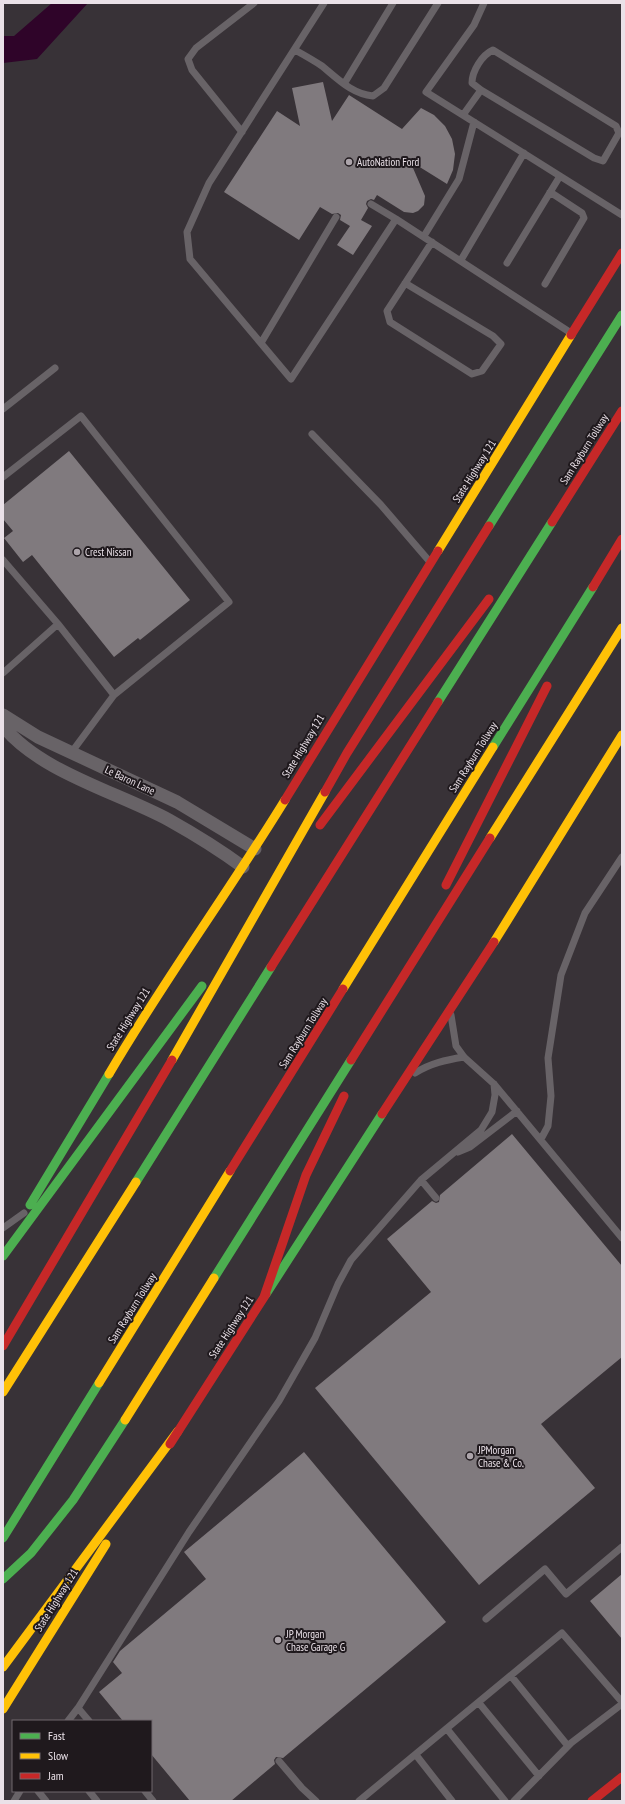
<svg xmlns="http://www.w3.org/2000/svg" width="625" height="1804" font-family="'PT Sans Narrow',sans-serif">
<style>
.water{fill:#2f0429}
.building{fill:#807a7e}
.lines{fill:none;stroke-linecap:round;stroke-linejoin:round}
.lane{stroke:#686367;stroke-width:7}
.street{stroke:#686367;stroke-width:13}
.fast{stroke:#4caf50;stroke-width:9}
.slow{stroke:#ffc107;stroke-width:9}
.jam{stroke:#c62828;stroke-width:9}
.poi-dot{fill:#aca4aa;stroke:#1f191d;stroke-width:1.5}
.labels{text-anchor:middle;dominant-baseline:central;stroke-width:4;stroke-linejoin:round;paint-order:stroke}
.poi-label{font-size:11px;fill:#eae1e8;stroke:#1f191d;text-anchor:start}
.street-label{font-size:11px;fill:#eae1e8;stroke:#1f191d}
</style>
<rect width="100%" height="100%" fill="#383237"/>
<path class="water" d="M 52,3 L 88,3 L 37,59 L 3,63 L 3,36 L 14,36 Z"/>
<path class="building" d="M 323,82 L 332,121 L 349,95 L 402,129 L 421,108 L 434,115 L 445,126 L 452,139 L 455,154 L 453,170 L 447,184 L 410,161 L 425,196 L 424,205 L 418,211 L 413,213 L 404,212 L 377,195 L 374,200 L 371,199 L 367,201 L 366,204 L 368,208 L 361,220 L 372,226 L 353,255 L 337,245 L 350,226 L 340,220 L 341,215 L 338,213 L 332,214 L 320,207 L 299,240 L 224,192 L 277,111 L 300,126 L 292,88 Z
M 69,451 L 190,600 L 140,640 L 138,638 L 114,657 L 32,555 L 23,562 L 4,538 L 13,531 L 3,519 L 3,505 Z
M 512,1134 L 622,1266 L 622,1357 L 541,1424 L 595,1488 L 479,1585 L 315,1388 L 431,1292 L 387,1239 L 432,1201 L 436,1203 L 439,1202 L 440,1195 Z
M 304,1452 L 446,1622 L 283,1758 L 276,1757 L 274,1760 L 275,1764 L 231,1801 L 190,1801 L 151,1754 L 151,1721 L 123,1721 L 99,1692 L 122,1673 L 113,1662 L 120,1651 L 206,1579 L 184,1552 Z
M 622,1574 L 622,1639 L 590,1601 Z"/>
<g class="lines">
<path class="lane" d="M 324,3 L 209,183 L 187,232 L 190,259 L 291,379 L 396,219 L 571,333
M 484,3 L 474,25 L 426,92 L 622,215
M 295,50 C 304,55 313,60 322,66 C 338,79 352,94 373,96 L 384,88 L 438,3
M 344,84 L 393,3
M 463,115 L 481,90 L 472,83 C 472,71 482,55 493,50 L 616,126 L 619,133 L 603,161 L 594,158 L 481,90
M 242,132 L 192,70 L 188,59 L 196,48 L 254,3
M 371,204 L 396,219
M 424,236 L 459,179 L 474,122
M 461,260 L 524,153
M 507,263 L 560,176
M 405,283 L 493,336 L 501,344 L 482,371 L 472,374 L 390,322 L 387,311 L 432,242
M 545,284 L 584,218 L 582,213 L 550,192
M 261,343 L 336,217
M 3,409 L 55,368
M 312,434 L 381,505 L 430,562
M 3,477 L 81,416 L 229,602 L 114,695 L 71,753
M 3,560 L 58,624 L 114,695
M 3,673 L 58,624
M 451,1015 L 456,1046 L 464,1057 L 494,1084 L 622,1238
M 415,1073 C 431,1063 446,1060 464,1057
M 541,1139 L 548,1126 L 551,1096 L 548,1058 L 561,975 L 585,913 L 622,857
M 458,1152 L 470,1147 L 517,1111
M 421,1180 L 436,1198
M 3,1228 L 24,1213
M 486,1619 L 545,1569 L 566,1594 L 622,1547
M 511,1676 L 568,1746
M 479,1703 L 539,1776
M 68,1721 L 78,1708
M 89,1721 L 78,1708 L 189,1532 L 279,1401 L 315,1338 L 338,1284 L 351,1260 L 421,1180 L 481,1130 L 492,1112 L 495,1095 L 494,1084
M 447,1729 L 505,1801
M 416,1755 L 452,1801
M 279,1761 L 302,1788 L 316,1801
M 38,1791 L 46,1801
M 89,1791 L 97,1801
M 145,1791 L 153,1801
M 14,1801 L 20,1791
M 359,1801 L 562,1633 L 622,1702
M 514,1801 L 571,1743 L 622,1704"/>
<path class="street" d="M 3,715 L 38,737 L 177,802 L 255,849
M 3,726 C 40,772 117,792 169,820 C 194,834 220,850 243,867"/>
<path class="fast" d="M 489,526 L 622,315
M 438,702 L 552,522
M 493,747 L 593,587
M 136,1182 L 271,967
M 30,1205 L 109,1074
M 3,1256 L 202,986
M 214,1278 L 351,1060
M 266,1294 L 382,1114
M 3,1538 L 99,1383
M 3,1579 L 31,1553 L 73,1500 L 125,1420"/>
<path class="slow" d="M 438,551 L 571,335
M 490,838 L 622,628
M 494,942 L 622,735
M 343,989 L 493,747
M 172,1060 L 325,792
M 109,1074 C 164,980 228,893 285,800
M 99,1383 L 230,1171
M 3,1392 L 136,1182
M 125,1420 L 214,1278
M 3,1667 L 178,1431
M 3,1709 L 106,1544"/>
<path class="jam" d="M 571,335 L 622,253
M 552,522 L 622,411
M 593,587 L 622,539
M 325,792 L 347,753 L 489,526
M 285,800 L 438,551
M 320,825 L 489,599
M 446,885 L 547,686
M 271,967 L 438,702
M 351,1060 L 490,838
M 382,1114 L 494,942
M 230,1171 L 343,989
M 264,1297 L 306,1175 L 344,1096
M 3,1346 L 172,1060
M 170,1444 L 266,1294
M 592,1801 L 622,1777"/>
</g>
<g class="poi-dot">
<circle cx="349" cy="162" r="4"/>
<circle cx="77" cy="552" r="4"/>
<circle cx="470" cy="1456" r="4"/>
<circle cx="278" cy="1640" r="4"/>
</g>
<g class="labels">
<g class="poi-label">
<text x="357" y="162">AutoNation Ford</text>
<text x="85" y="552">Crest Nissan</text>
<text x="478" y="1450">JPMorgan<tspan x="478" dy="13">Chase &amp; Co.</tspan></text>
<text x="286" y="1634">JP Morgan<tspan x="286" dy="13">Chase Garage G</tspan></text>
</g>
<g class="street-label">
<text transform="translate(584 449) rotate(-58)">Sam Rayburn Tollway</text>
<text transform="translate(474 471) rotate(-58)">State Highway 121</text>
<text transform="translate(303 746) rotate(-59)">State Highway 121</text>
<text transform="translate(473 757) rotate(-58)">Sam Rayburn Tollway</text>
<text transform="translate(130 780) rotate(25)">Le Baron Lane</text>
<text transform="translate(128 1019) rotate(-58)">State Highway 121</text>
<text transform="translate(303 1033) rotate(-58)">Sam Rayburn Tollway</text>
<text transform="translate(132 1308) rotate(-58)">Sam Rayburn Tollway</text>
<text transform="translate(231 1327) rotate(-57)">State Highway 121</text>
<text transform="translate(56 1600) rotate(-58)">State Highway 121</text>
</g>
</g>
<rect width="625" height="1804" fill="none" stroke="#eae1e8" stroke-width="8"/>
<rect x="12" y="1720" width="140" height="72" fill="#1f191d" stroke="#70696e"/>
<rect x="20" y="1733" width="20" height="6" fill="#4caf50" stroke="#70696e"/>
<text x="48" y="1740" font-size="12" fill="#eae1e8">Fast</text>
<rect x="20" y="1753" width="20" height="6" fill="#ffc107" stroke="#70696e"/>
<text x="48" y="1760" font-size="12" fill="#eae1e8">Slow</text>
<rect x="20" y="1773" width="20" height="6" fill="#c62828" stroke="#70696e"/>
<text x="48" y="1780" font-size="12" fill="#eae1e8">Jam</text>
</svg>
